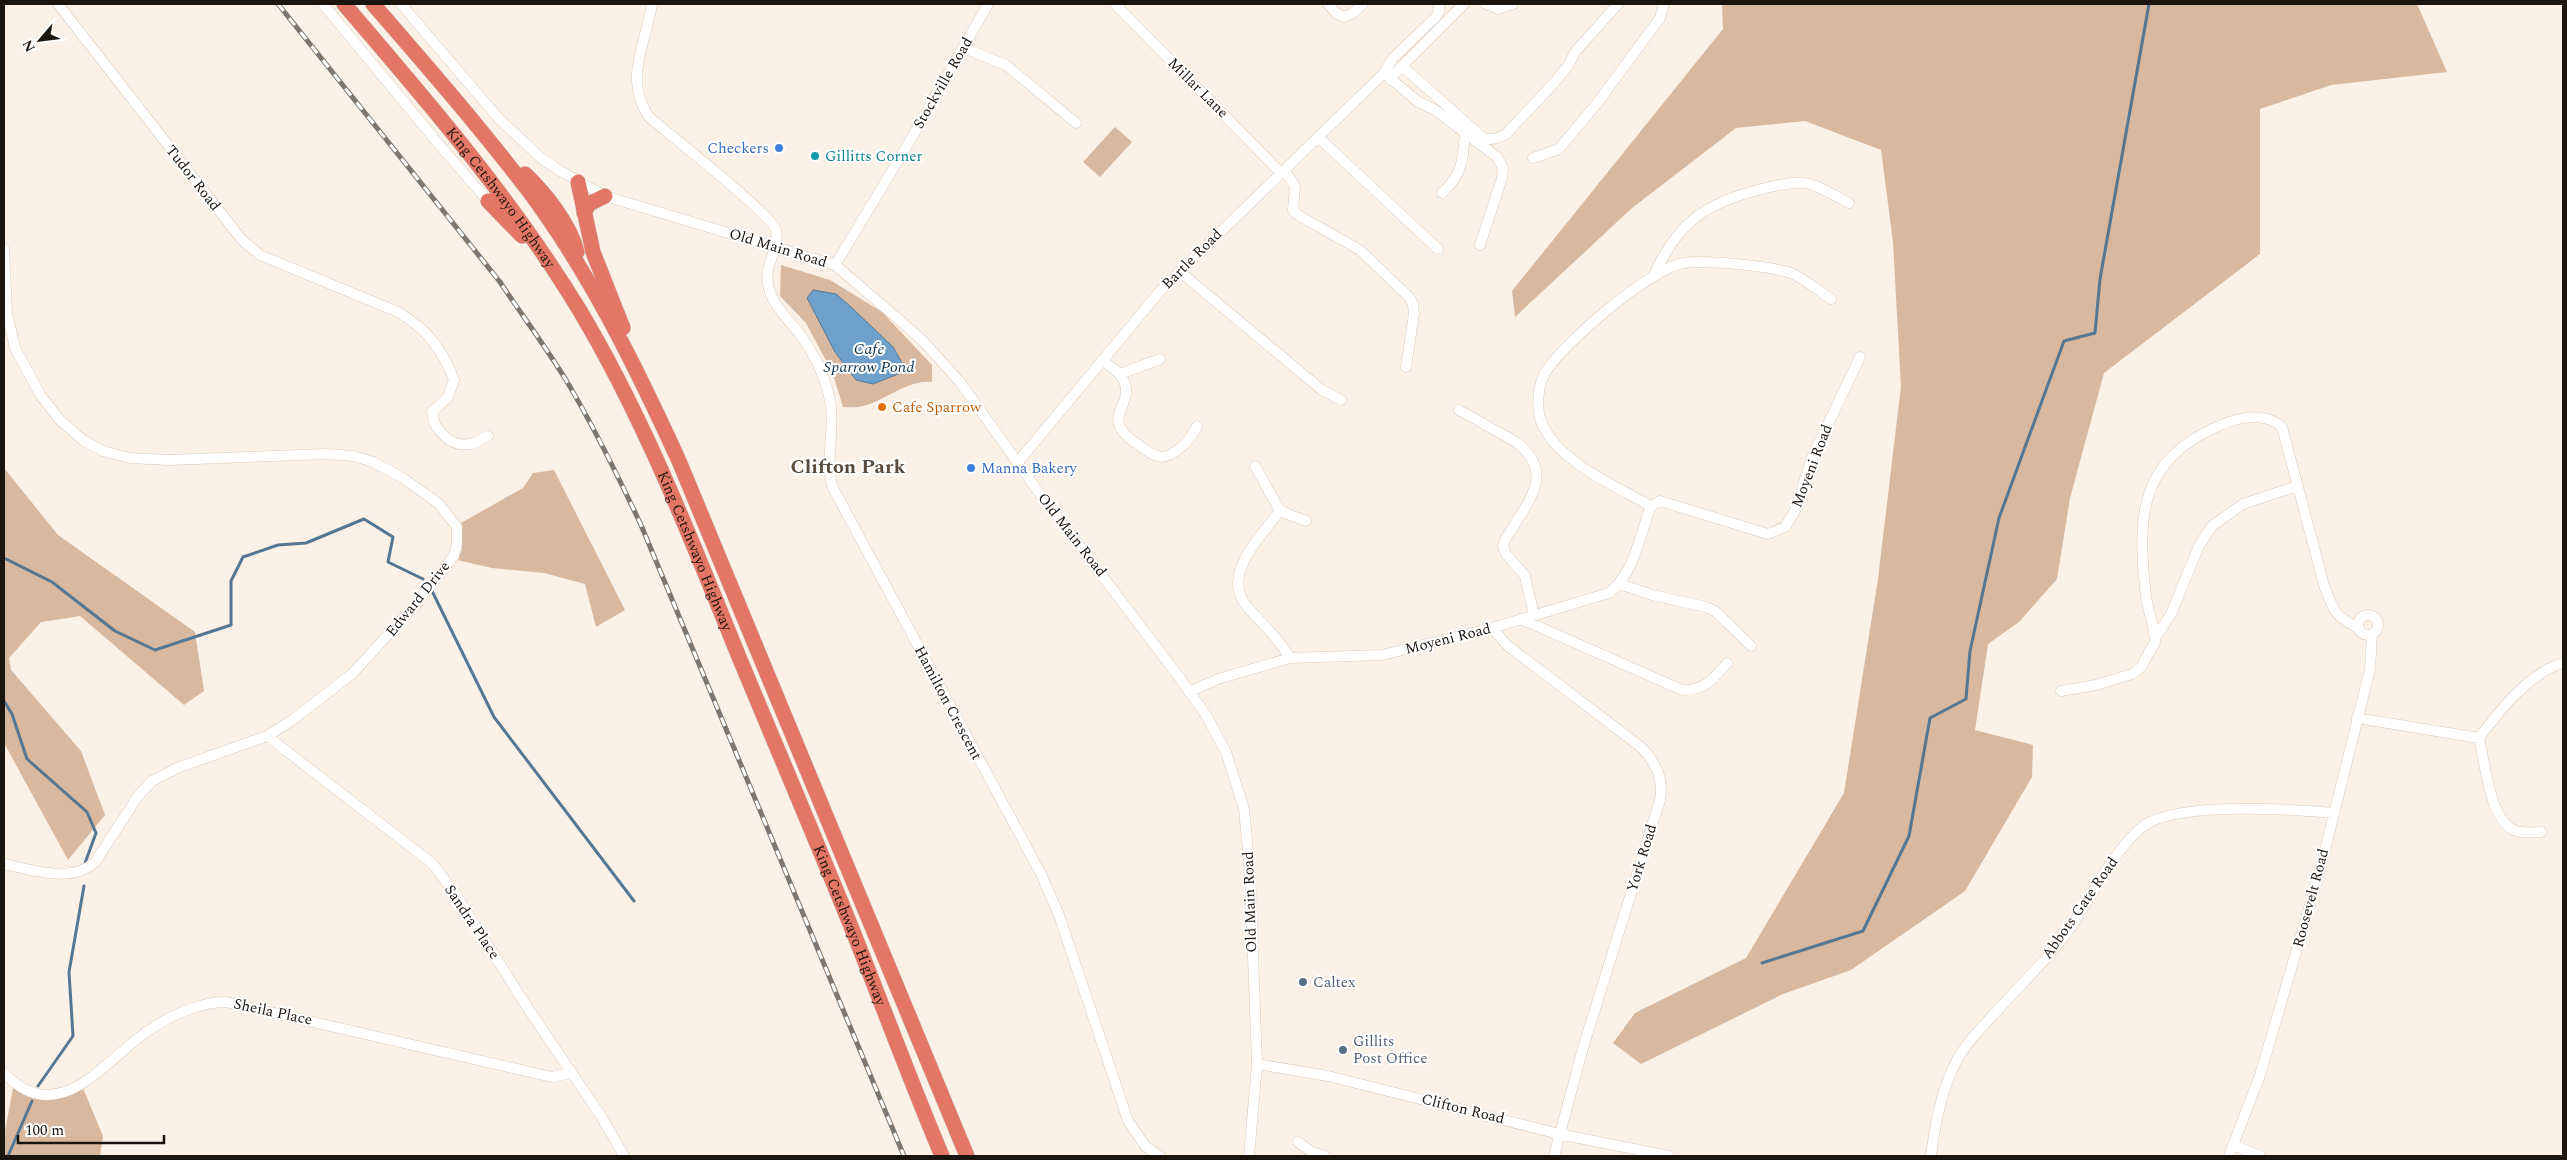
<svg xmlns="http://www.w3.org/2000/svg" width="2567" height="1160" font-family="Spectral,serif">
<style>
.green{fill:#d8b89e}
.water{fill:#6da1cc;stroke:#547794}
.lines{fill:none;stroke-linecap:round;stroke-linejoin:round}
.stream{stroke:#547794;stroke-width:3}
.minor-casing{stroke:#dbc8b9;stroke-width:11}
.highway-casing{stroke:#d1d0cf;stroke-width:16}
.minor{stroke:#fff;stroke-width:10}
.highway{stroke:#e47665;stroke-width:15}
.rail-casing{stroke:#7f776f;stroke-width:5}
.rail{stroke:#fff;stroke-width:3;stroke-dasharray:9;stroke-linecap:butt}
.shop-dot{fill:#3f7fe0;stroke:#fff;stroke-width:2}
.culture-dot{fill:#0f9aa8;stroke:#fff;stroke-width:2}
.food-dot{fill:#e8710a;stroke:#fff;stroke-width:2}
.service-dot{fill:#5c6f8a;stroke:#fff;stroke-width:2}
.labels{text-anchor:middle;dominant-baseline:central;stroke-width:4;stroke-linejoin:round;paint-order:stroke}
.street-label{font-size:15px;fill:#1b1510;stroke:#fff}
.shop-label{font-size:15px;fill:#366cbe;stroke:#fff;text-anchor:end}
.culture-label{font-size:15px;fill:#0d838f;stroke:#fff;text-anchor:start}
.food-label{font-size:15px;fill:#c56008;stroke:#fff;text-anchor:start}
.service-label{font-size:15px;fill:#4e5e75;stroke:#fff;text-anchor:start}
.water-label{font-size:16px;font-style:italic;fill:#0c3553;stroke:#fff}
.district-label{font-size:20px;font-weight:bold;fill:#5a4b3d;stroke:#fff}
</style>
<rect width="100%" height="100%" fill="#fcf1e7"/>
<path class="green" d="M 1722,4 L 2417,4 L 2447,72 L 2331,85 L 2260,109 L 2260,254 L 2104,373 L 2070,498 L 2057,579 L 2019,622 L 1988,644 L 1975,730 L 2033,745 L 2032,777 L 1965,891 L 1851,970 L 1783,994 L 1641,1064 L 1613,1043 L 1635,1013 L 1746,958 L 1844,793 L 1878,579 L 1901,386 L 1893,242 L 1881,150 L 1805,121 L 1736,128 L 1632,208 L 1515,317 L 1512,291 L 1723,29 Z
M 1115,127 L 1132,142 L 1100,177 L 1083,162 Z
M 781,265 L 830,280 L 882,312 L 932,365 L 932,382 C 908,379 885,401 863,406 C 857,408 849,407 843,407 L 833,374 L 806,323 L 780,296 Z
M 4,468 L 58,535 L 195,632 L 204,691 L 184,705 L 80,616 L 41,622 L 9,658 L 11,670 L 81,751 L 105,815 L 68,860 L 4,743 Z
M 554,470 L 625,610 L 596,627 L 585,584 L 544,573 L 492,568 L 457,560 L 462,549 L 461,523 L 523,488 L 533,473 Z
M 14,1083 L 36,1094 L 82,1086 L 103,1136 L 100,1156 L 4,1156 L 4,1136 Z"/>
<path class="water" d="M 813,290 L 836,294 L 851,307 L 893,347 L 902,363 L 903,372 L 873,384 L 856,380 L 835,352 L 807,298 Z"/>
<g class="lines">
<path class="stream" d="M 4,558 L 52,582 L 115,631 L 155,650 L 231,625 L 231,581 L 243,557 L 278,545 L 306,543 L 364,519 L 393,537 L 388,562 L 423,579
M 432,591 L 494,717 L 634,901
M 4,701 L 12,714 L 27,759 L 87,812 L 96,833 L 85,863
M 1762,963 L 1863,931 L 1909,836 L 1930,718 L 1966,699 L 1970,651 L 1999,518 L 2064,341 L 2095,333 L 2100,279 L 2149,4
M 38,1086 L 73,1036 L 69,972 L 84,886
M 8,1156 L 32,1101"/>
<g class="minor-casing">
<path id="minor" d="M 58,4 L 242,240 L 260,255 L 398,312 C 427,329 442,349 454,380 L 448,397 L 432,412 C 433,429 451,448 470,444 C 476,443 483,438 488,436
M 323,4 L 442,148 L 488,201
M 401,4 L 500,120 L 541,158 L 560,171 L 605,196 L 835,265 L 896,317 L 923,341 L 960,382 L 1040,494 L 1176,673 L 1206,715 L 1226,752 L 1244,809 L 1250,873 L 1257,1064 L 1249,1156
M 652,4 C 646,44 623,80 649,117 C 669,134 772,215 776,230 C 781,252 758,267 772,297 C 778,310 789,321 799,333 C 814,353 825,376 830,401 C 836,430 824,460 833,488 L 1041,874 L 1059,915 L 1128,1121 L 1146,1147 L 1160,1156
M 1115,4 L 1281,173
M 1328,4 L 1337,14 L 1344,17 L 1353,13 L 1363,4
M 1486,4 L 1498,9 L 1513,4
M 964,48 L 1006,65 L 1076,123
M 1402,66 L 1464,4
M 1385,74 L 1417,101 L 1435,110 L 1497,157 L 1503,168 L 1502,178 L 1480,245
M 1390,79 L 1402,66 L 1482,137 C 1491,141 1498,139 1506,134 L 1554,83 L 1568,66 L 1575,52 L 1618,4
M 1319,138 L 1438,249
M 1533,158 L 1559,149 L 1598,102 L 1660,18 L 1664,4
M 1284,170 L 1295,186 L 1293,210 L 1296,214 L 1360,250 L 1409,297 L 1413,304 L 1414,314 L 1406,367
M 1442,193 C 1463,174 1463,159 1465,132
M 4,249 L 7,313 L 15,348 L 41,396 L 60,420 L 84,441 L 103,451 L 130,458 L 169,460 L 325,454 L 354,456 L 373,462 L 403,478 L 438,503 L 457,527 L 457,544 L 454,556 L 415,605 L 353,673 L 291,721 L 267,736 L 177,768 L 152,781 L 138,796 L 96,861 C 73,884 32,870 4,864
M 835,265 L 904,151 L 988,4
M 1179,271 L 1322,390 L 1341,400
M 1653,277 C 1676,226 1700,206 1754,191 C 1769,187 1787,182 1803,183 C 1818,184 1836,197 1849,203
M 1102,360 C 1110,366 1120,372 1124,381 C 1132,399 1114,412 1119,425 C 1123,434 1130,439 1137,444 C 1143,448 1150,454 1157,456 C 1172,461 1192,438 1197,426
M 1120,374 L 1160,359
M 1459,410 L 1516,442 C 1554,471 1531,498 1512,529 C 1508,535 1504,540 1503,546 L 1506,554 L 1525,576 L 1534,615
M 1018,462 L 1161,290 L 1384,73 L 1393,58 L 1436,17 L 1439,11 L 1439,4
M 1255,466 L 1280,511 C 1261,536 1219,576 1248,608 C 1264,625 1278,638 1290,658
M 1651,506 C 1617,487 1561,463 1543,426 C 1536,412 1537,389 1544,375 C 1559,346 1652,267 1684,263 C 1704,260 1775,266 1793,274 C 1806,280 1819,291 1831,299
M 1280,511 L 1306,521
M 1620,584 L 1652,595 L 1706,607 L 1715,611 L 1751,646
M2358 625a10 10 0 1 1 20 0a10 10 0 1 1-20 0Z
M 1521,619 L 1682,690 C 1705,690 1713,680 1727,663
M 1492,628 L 1508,646 L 1641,747 C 1655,761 1664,779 1660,800 L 1583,1048 L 1554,1156
M 2155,638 L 2171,614 L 2199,546 L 2212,526 L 2243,504 L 2297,486
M 2061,691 L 2096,685 L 2132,674 L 2141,667 L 2155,642 C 2155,627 2148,612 2146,597 C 2137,517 2138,460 2221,425 C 2240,417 2265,412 2282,427 L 2324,585 C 2333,609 2334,617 2359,628
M 1189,692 L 1218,679 L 1290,658 L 1382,655 L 1492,628 L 1609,593 C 1635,572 1639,537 1651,506 L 1660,501 L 1768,534 L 1785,527 L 1795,511 L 1811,460 L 1860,357
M 2357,718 L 2479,738 C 2485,761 2489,819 2514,830 C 2522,834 2532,832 2541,832
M 267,736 L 433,864 L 460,901 L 529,1010 L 601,1116 L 624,1156
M 2479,738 C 2500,710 2529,673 2563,663
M 1257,1064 L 1328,1076 L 1559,1134 L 1669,1156
M 4,1073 C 57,1129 102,1064 145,1033 C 167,1017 198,1002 226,1002 L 552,1077 L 570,1073
M 1298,1142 L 1312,1152 L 1325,1156
M 2233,1145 L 2260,1156
M 1931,1156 C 1935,1124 1941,1091 1956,1062 C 1966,1043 1982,1027 1996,1012 C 2022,983 2051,956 2073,924 C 2091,897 2122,836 2150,822 C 2189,803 2289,809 2333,813
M 2229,1156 L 2260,1075 L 2319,874 L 2370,669 L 2372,634"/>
</g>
<g class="highway-casing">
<g id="highway">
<path id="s1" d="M 344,4 C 428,102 513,200 580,311 C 645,420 691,539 739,657 C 776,746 814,835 850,924 C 881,1001 910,1080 942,1156"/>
<path d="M 373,4 C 426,65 479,126 528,190 C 590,273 636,367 679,461 L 967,1156"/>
<path d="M 525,174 C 546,194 570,224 577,252"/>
<path d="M 578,182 L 593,252 L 623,328"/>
<path d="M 488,201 L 522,236"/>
<path d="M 584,213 L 589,204 L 605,196"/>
</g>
</g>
<use href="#minor" class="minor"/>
<use href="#highway" class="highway"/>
<g class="rail-casing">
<path id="rail" d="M 278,4 L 500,282 C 522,315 545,346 566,380 C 594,427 618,476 641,525 L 904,1156"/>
</g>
<use href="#rail" class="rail"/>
</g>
<g class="shop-dot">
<circle cx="779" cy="148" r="5"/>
<circle cx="971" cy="468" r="5"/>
</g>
<circle class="culture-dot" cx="815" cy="156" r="5"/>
<circle class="food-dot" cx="882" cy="407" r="5"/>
<g class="service-dot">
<circle cx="1303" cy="982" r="5"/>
<circle cx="1343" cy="1050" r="5"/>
</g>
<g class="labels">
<g class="street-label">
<text transform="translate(943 83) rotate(-60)">Stockville Road</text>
<text transform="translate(1198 88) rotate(45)">Millar Lane</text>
<text transform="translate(193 178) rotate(52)">Tudor Road</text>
<text stroke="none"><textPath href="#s1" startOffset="249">King Cetshwayo Highway</textPath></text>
<text transform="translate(778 248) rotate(17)">Old Main Road</text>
<text transform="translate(1192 259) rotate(-45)">Bartle Road</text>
<text transform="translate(1812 466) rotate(-69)">Moyeni Road</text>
<text transform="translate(1072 535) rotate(52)">Old Main Road</text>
<text stroke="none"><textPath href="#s1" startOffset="654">King Cetshwayo Highway</textPath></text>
<text transform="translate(418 599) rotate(-51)">Edward Drive</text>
<text transform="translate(1448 639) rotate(-14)">Moyeni Road</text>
<text transform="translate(948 703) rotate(62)">Hamilton Crescent</text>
<text transform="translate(1642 858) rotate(-73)">York Road</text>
<text transform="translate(2311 898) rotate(-75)">Roosevelt Road</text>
<text transform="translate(1250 902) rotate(-92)">Old Main Road</text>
<text transform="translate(2080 908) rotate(-55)">Abbots Gate Road</text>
<text transform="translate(472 922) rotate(56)">Sandra Place</text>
<text stroke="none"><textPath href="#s1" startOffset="1059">King Cetshwayo Highway</textPath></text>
<text transform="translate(273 1012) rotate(12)">Sheila Place</text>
<text transform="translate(1463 1109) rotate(14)">Clifton Road</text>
</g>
<g class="shop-label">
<text x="769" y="148">Checkers</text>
<text x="981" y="468" text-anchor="start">Manna Bakery</text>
</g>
<g class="culture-label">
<text x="825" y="156">Gillitts Corner</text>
</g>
<g class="food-label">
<text x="892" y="407">Cafe Sparrow</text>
</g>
<g class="service-label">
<text x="1313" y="982">Caltex</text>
<text x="1353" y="1041">Gillits<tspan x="1353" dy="17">Post Office</tspan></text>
</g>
<g class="water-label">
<text x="869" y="349">Cafe<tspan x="869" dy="18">Sparrow Pond</tspan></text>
</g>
<g class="district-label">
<text x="848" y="467">Clifton Park</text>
</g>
</g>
<rect width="2567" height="1160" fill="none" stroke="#1b1510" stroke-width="10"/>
<g transform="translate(40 40) rotate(242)" stroke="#ffffff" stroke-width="4" paint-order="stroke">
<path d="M0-4L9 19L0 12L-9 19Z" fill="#1b1510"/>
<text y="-8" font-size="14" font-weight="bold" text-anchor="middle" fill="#1b1510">N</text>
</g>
<path d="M18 1135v8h146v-8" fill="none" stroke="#1b1510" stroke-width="2.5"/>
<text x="25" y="1135" font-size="15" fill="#1b1510" stroke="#ffffff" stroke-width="4" paint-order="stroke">100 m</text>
</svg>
